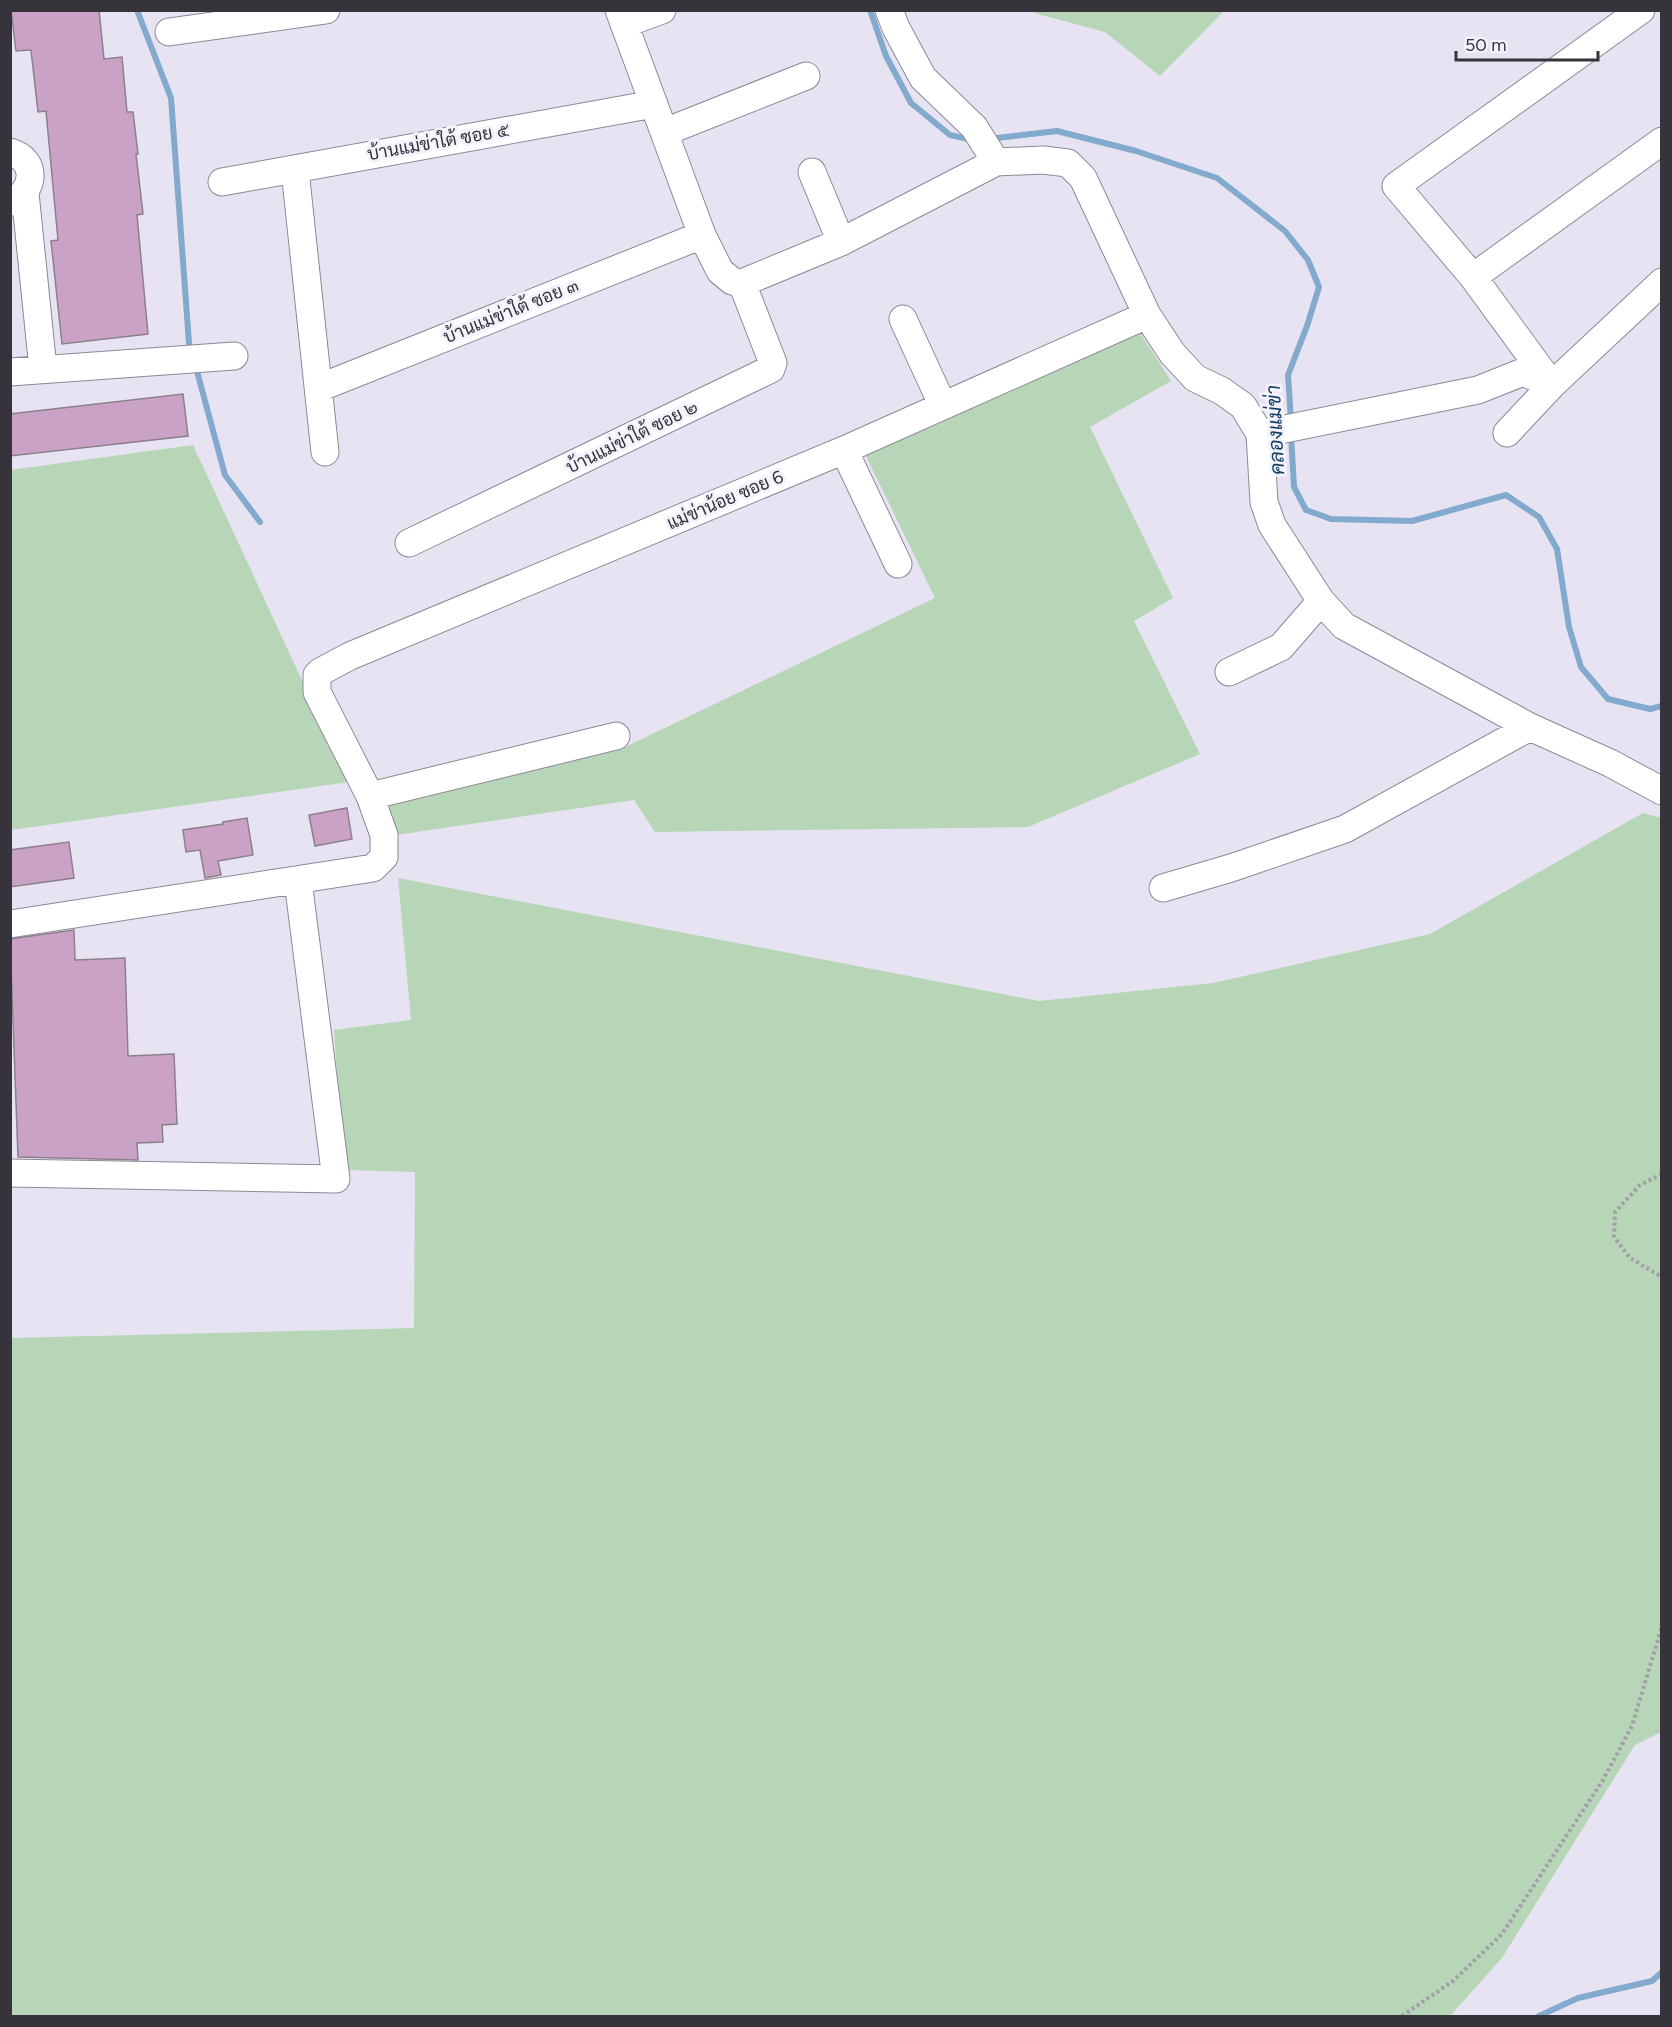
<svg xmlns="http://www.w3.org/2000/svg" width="1672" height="2027" font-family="Figtree,Sarabun,sans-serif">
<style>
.green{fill:#b6d6b7}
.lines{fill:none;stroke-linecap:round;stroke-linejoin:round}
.stream{stroke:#82aacd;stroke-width:6}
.building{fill:#c9a2c6;stroke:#8c808b;stroke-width:1.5}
.minor-casing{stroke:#8d8896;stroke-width:29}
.path{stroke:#a29eaa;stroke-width:4;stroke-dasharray:3 3;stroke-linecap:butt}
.minor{stroke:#fff;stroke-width:27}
.labels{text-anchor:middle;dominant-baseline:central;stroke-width:6;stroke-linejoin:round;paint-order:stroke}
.street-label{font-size:18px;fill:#36343a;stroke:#f5f1fd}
.water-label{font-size:20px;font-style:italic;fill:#114062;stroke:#f5f1fd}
</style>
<rect width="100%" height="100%" fill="#e8e3f2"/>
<path class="green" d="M 1033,11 L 1224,11 L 1160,76 L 1105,32 L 1034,13 Z
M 1137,328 L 1171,381 L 1090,427 L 1173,598 L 1134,621 L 1200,754 L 1028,827 L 655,832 L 634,800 L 396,835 L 385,807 L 621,749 L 935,598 L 864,452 Z
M 193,445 L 349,782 L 11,830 L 10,470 Z
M 1643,813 L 1661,818 L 1661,1732 L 1635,1745 L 1502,1958 L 1450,2016 L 11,2016 L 10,1338 L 414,1328 L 415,1172 L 343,1170 L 334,1030 L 411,1020 L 398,878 L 1039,1001 L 1213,983 L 1430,934 Z"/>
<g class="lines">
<path class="stream" d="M 137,10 L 171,98 L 189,343 L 191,352
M 870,10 L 886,56 L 911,103 L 950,135 L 973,140
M 989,139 L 1057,131 L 1136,151 L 1217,178 L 1285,231 L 1308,260 L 1319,287 L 1307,326 L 1288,375 L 1291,421
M 195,364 L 225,475 L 260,522
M 1291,434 L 1294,487 L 1306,510 L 1331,519 L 1412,521 L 1506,495 L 1539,517 L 1557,549 L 1569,627 L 1581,667 L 1608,699 L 1650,709 L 1662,706
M 1539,2016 L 1578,1998 L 1652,1981 L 1662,1972"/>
</g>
<path class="building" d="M 11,10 L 99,10 L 104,59 L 122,57 L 127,112 L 133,112 L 138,154 L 136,154 L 143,214 L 137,215 L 148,334 L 62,344 L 51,241 L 58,240 L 46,111 L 38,112 L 31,50 L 16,51 Z
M 183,394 L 188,436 L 10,456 L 10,414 Z
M 347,808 L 352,839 L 315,846 L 309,815 Z
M 247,818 L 253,855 L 218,861 L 221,875 L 205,878 L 200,850 L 186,852 L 183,830 L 223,824 L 223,822 Z
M 69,842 L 74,878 L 10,887 L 10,850 Z
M 74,930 L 75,960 L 125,958 L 128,1056 L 174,1054 L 177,1124 L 162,1125 L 163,1142 L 137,1143 L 138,1160 L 18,1157 L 10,939 Z"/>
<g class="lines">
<g class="minor-casing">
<path id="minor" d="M 619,10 L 702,235 L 720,271 L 732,281 L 742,283 L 841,242 L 996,162 L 1043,160 L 1068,163 L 1083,178 L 1147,315 L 1172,353 L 1195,378 L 1222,391 L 1243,406 L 1260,434 L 1264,502 L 1272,525 L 1321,601 L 1344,626 L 1530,727 L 1610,763 L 1662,791
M 889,10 L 896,28 L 923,78 L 974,127 L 996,162
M 624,24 L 662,10
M 169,32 L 326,10
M 665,132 L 806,76
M 10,152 C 38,160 35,190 12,202
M 295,170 L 325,452
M 812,172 L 841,242
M 222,182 L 654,104
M 25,193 L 43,369
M 1473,277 L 1662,141
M 903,319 L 943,406
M 10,372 L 234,356
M 319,388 L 702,235
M 1507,433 L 1552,385 L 1473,277 L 1396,186 L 1641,10
M 1260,434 L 1478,390 L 1523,372 L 1552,385 L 1662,282
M 844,450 L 898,564
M 409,543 L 771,369 L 773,363 L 742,283
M 1229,672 L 1281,647 L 1321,601
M 370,796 L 616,736
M 1163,888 L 1231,868 L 1345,829 L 1530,727
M 10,924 L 373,868 L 384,857 L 384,835 L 370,796 L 317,692 L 317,675 L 320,672 L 350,656 L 844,450 L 1147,315
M 10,1173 L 336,1179 L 298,881"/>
</g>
<path class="path" d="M 1662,1174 L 1640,1185 L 1615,1212 L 1614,1237 L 1630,1258 L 1662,1277
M 1402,2016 L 1453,1981 L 1502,1934 L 1603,1780 L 1632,1726 L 1662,1626"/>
<use href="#minor" class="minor"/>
</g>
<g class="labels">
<g class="street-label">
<text transform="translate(438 142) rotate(-10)">บ้านแม่ข่าใต้ ซอย ๕</text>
<text transform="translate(511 311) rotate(-22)">บ้านแม่ข่าใต้ ซอย ๓</text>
<text transform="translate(632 437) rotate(-26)">บ้านแม่ข่าใต้ ซอย ๒</text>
<text transform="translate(725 500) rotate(-23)">แม่ข่าน้อย ซอย 6</text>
</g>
<g class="water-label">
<text transform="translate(1275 430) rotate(-93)">คลองแม่ข่า</text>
</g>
</g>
<rect width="1672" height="2027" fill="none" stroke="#36343a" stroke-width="24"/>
<path d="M1456 51v9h142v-9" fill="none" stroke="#36343a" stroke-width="3"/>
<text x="1465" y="51" font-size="18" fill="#36343a" stroke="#f5f1fd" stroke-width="4.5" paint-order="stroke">50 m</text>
</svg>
